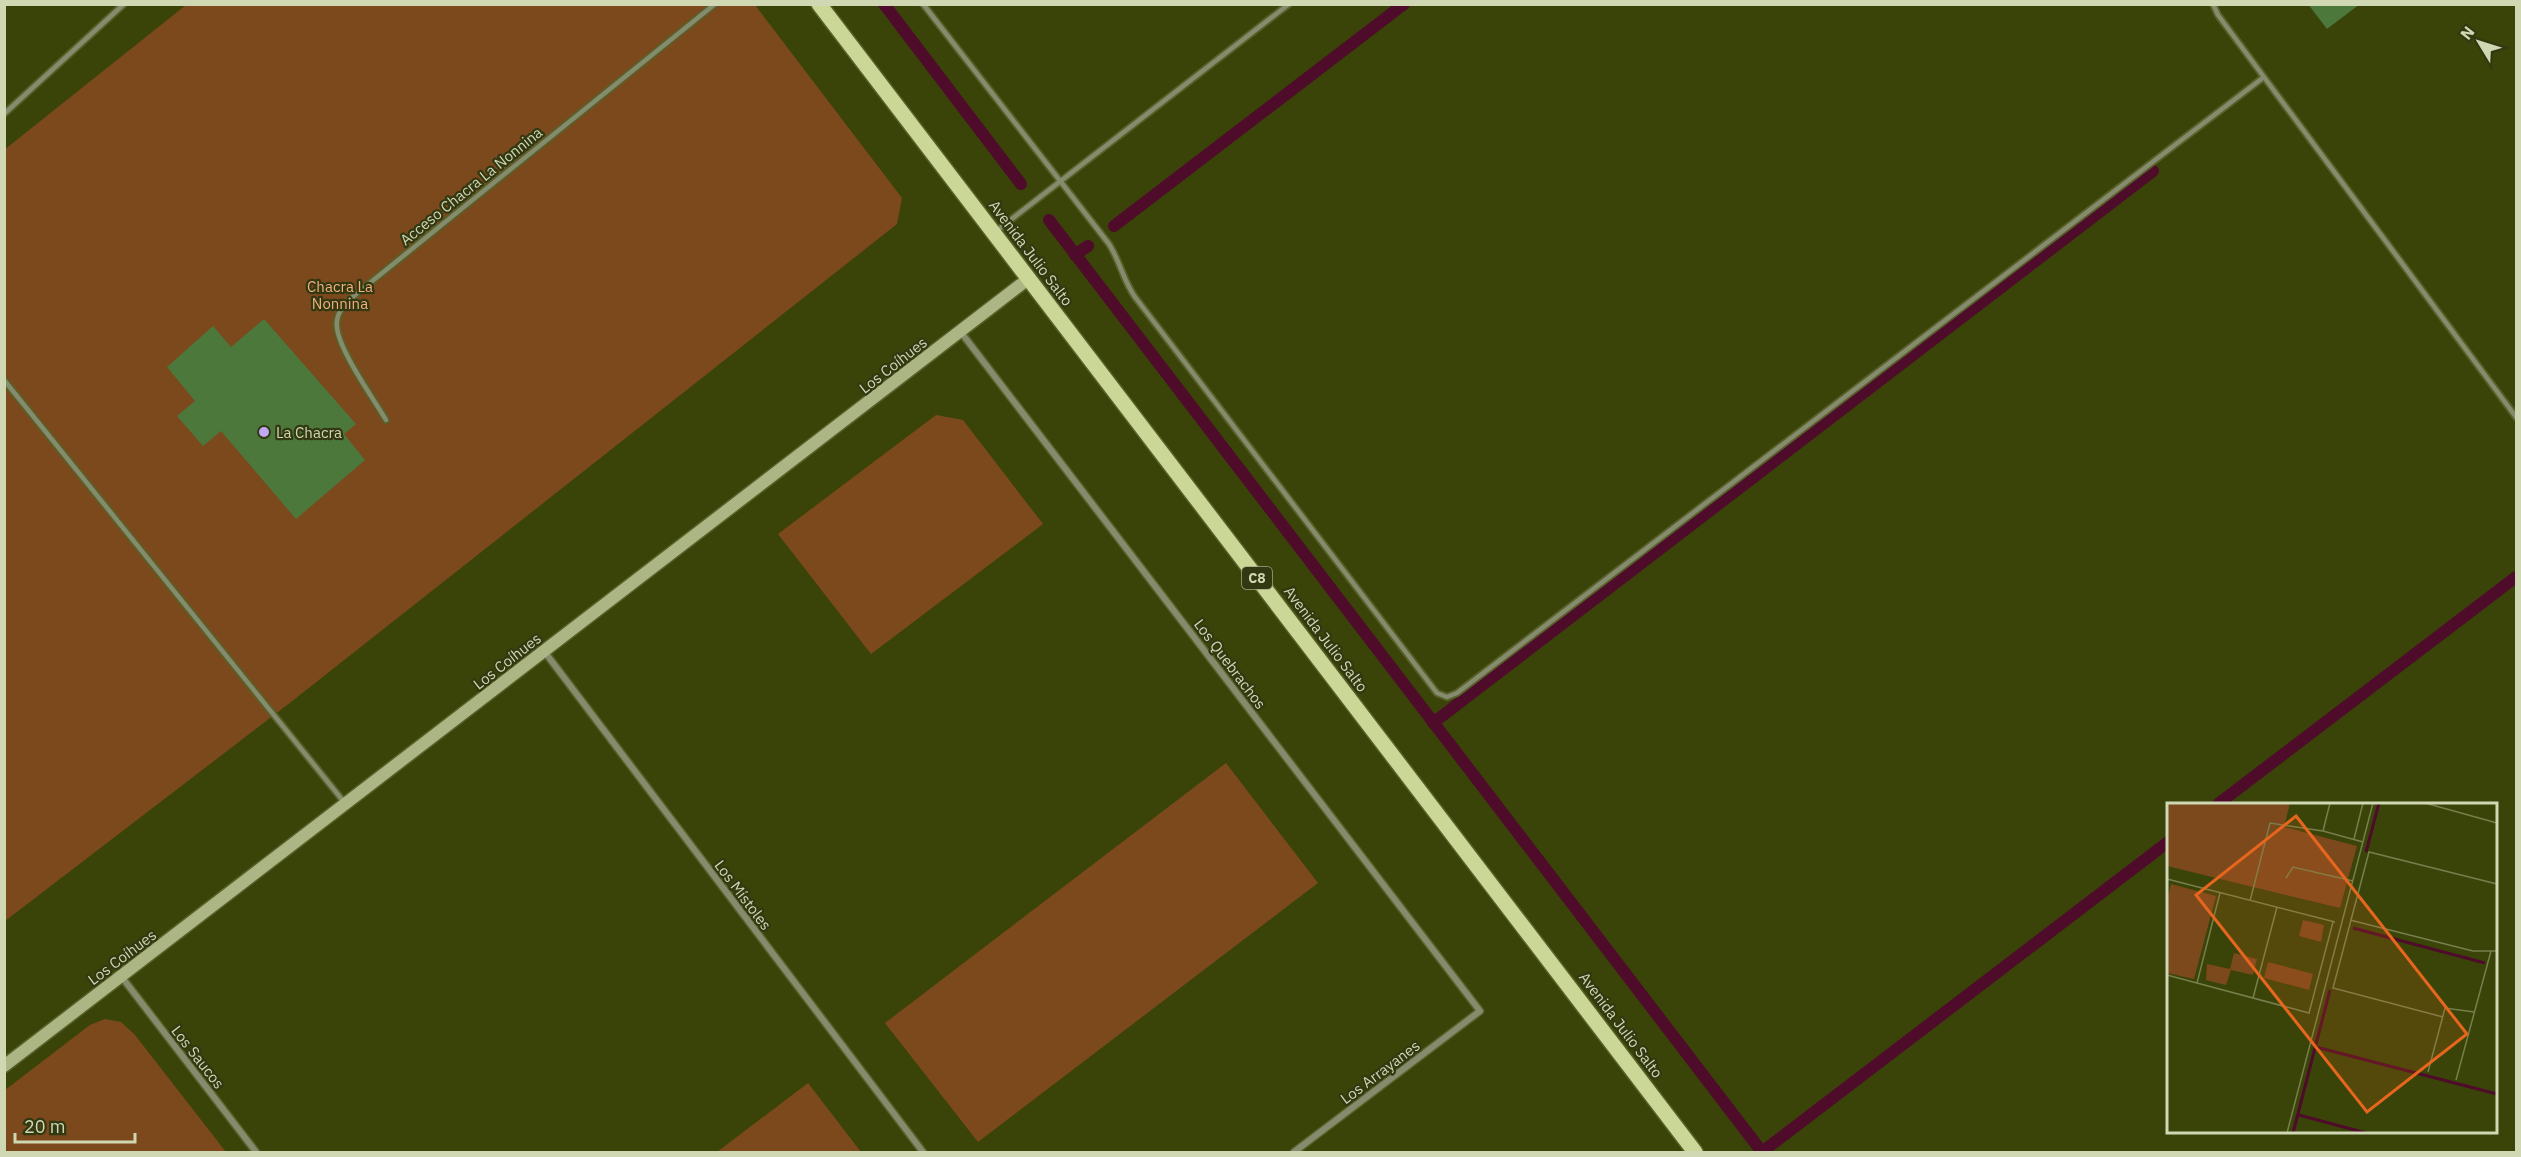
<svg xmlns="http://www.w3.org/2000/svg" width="2521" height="1157" font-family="'IBM Plex Sans',sans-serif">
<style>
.green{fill:#7c491d}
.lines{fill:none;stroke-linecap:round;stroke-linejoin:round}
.stream{stroke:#4e0b2a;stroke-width:12}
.building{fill:#4c783c}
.lane-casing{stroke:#59612a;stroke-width:8}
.street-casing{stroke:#59612a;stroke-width:9}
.secondary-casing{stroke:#59612a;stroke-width:15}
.primary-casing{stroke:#59612a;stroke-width:18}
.lane{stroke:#858b6d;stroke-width:4.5}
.street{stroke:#858b6d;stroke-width:6}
.secondary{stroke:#acb685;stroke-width:12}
.primary{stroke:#cad797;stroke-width:15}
.poi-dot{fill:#bfa8f4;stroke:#323811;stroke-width:2}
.labels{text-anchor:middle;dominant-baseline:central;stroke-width:4.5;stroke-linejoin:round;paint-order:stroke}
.shield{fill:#323811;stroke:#a0a782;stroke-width:1.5}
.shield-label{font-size:14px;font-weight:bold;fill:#cfd7b3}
.street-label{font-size:15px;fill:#cfd7b3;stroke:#323811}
.park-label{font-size:15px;fill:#f4af7c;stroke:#323811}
.poi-label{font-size:15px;fill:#cfd7b3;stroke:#323811;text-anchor:start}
.inset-river{fill:none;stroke:#4e0b2a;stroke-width:3}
.inset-road{fill:none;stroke:#767f4c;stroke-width:1.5}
.view{fill:#e6661d;fill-opacity:0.15;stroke:#e6661d;stroke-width:3}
.inset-edge{fill:none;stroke:#cfd7b3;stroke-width:3}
</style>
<rect width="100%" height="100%" fill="#3b4408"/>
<path class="green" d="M 186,5 L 755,5 L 902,198 L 897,224 L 291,702 L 5,921 L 4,150 Z
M 936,415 L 963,420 L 1043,524 L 871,654 L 778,534 Z
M 1226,763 L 1318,883 L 978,1142 L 885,1023 Z
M 105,1019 L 121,1022 L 135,1035 L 226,1152 L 5,1152 L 5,1090 L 90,1025 Z
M 808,1083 L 861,1152 L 717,1152 Z"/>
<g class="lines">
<path class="stream" d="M 884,4 L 1021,184
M 1049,220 L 1762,1152
M 1114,226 L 1404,4
M 1075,255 L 1088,246
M 1433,723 L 2153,171
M 2218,804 L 2516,577
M 1762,1152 L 2168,842"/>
</g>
<path class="building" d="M 2308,4 L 2360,4 L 2327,29 Z
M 264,319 L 356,424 L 344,434 L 365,460 L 296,519 L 221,431 L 203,446 L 177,416 L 195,401 L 167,367 L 213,326 L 231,347 Z"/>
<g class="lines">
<g class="lane-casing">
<path id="lane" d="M 923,4 L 1109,244 C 1120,261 1123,280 1135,297 L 1437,693 L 1447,697 L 1457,693 L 2264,77
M 2213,4 L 2218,15 L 2516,417
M 4,114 L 124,4
M 995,232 L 1289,4
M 4,380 L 344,802
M 386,420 C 374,399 333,343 337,321 C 338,310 347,302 355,295 L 715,4"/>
</g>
<g class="street-casing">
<path id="street" d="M 960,331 L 1480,1011 L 1294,1152
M 544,651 L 923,1152
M 121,976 L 256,1152"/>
</g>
<g class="secondary-casing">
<path id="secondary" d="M 4,1066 L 1028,279"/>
</g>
<g class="primary-casing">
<path id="primary" d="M 819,4 L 1695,1152"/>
</g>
<use href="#lane" class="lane"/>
<use href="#street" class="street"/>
<use href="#secondary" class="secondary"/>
<use href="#primary" class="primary"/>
</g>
<circle class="poi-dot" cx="264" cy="432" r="6"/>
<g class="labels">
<rect class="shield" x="1242" y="567" width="30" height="22" rx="4.5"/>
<g class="shield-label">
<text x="1257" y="578">C8</text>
</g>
<g class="street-label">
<text transform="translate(471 186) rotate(-39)">Acceso Chacra La Nonnina</text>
<text transform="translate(1031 253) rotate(53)">Avenida Julio Salto</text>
<text transform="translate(893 365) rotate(-38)">Los Coíhues</text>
<text transform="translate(1326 639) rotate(53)">Avenida Julio Salto</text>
<text transform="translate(507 661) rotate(-38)">Los Coíhues</text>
<text transform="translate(1230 664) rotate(53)">Los Quebrachos</text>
<text transform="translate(743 895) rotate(53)">Los Místoles</text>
<text transform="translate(122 957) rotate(-37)">Los Coíhues</text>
<text transform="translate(1621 1025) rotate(53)">Avenida Julio Salto</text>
<text transform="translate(198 1057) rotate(52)">Los Saucos</text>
<text transform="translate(1380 1072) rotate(-37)">Los Arrayanes</text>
</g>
<g class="park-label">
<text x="340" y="286">Chacra La<tspan x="340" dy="17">Nonnina</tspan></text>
</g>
<g class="poi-label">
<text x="276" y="432">La Chacra</text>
</g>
</g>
<g transform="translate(2167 803)">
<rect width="330" height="330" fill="#3b4408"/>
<path d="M 0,0 L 123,0 L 117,24 L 190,43 L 173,105 L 0,63 ZM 4,81 L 49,93 L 27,176 L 0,170 L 0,98 ZM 136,117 L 157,122 L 154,139 L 132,133 ZM 67,150 L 90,156 L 86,172 L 64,167 L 59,182 L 39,177 L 40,161 L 63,166 ZM 101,159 L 146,171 L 142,187 L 97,175 Z" fill="#7c491d"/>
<path class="inset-river" d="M 199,49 L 212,0M 186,125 L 318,160M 149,244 L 330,291M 132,312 L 199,330M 126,330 L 163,187"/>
<path class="inset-road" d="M 258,0 L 330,20M 156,28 L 163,0M 187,36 L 196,0M 119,75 L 126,64 L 186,78M 0,76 L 168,119M 83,98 L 103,20 L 156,28 L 196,39M 183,117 L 306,148 L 330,148M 0,172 L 142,210 L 166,119M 30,180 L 53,90M 86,195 L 110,104M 276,214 L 166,185 L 202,49 L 330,81M 261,269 L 278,205 L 307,209M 289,277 L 324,148M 120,330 L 206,0"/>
<path class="view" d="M 129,13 L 300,231 L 200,309 L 29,92 Z"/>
<rect width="330" height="330" class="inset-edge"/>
</g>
<rect width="2521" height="1157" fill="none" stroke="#cfd7b3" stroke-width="12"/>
<g transform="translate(2479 42) rotate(308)" stroke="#323811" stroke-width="4.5" paint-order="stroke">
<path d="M0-4.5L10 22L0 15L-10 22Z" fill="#cfd7b3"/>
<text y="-9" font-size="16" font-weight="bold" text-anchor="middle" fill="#cfd7b3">N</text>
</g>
<path d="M15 1133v9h120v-9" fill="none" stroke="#cfd7b3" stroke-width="3"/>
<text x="24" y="1133" font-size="18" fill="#cfd7b3" stroke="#323811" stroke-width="4.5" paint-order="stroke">20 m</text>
</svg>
